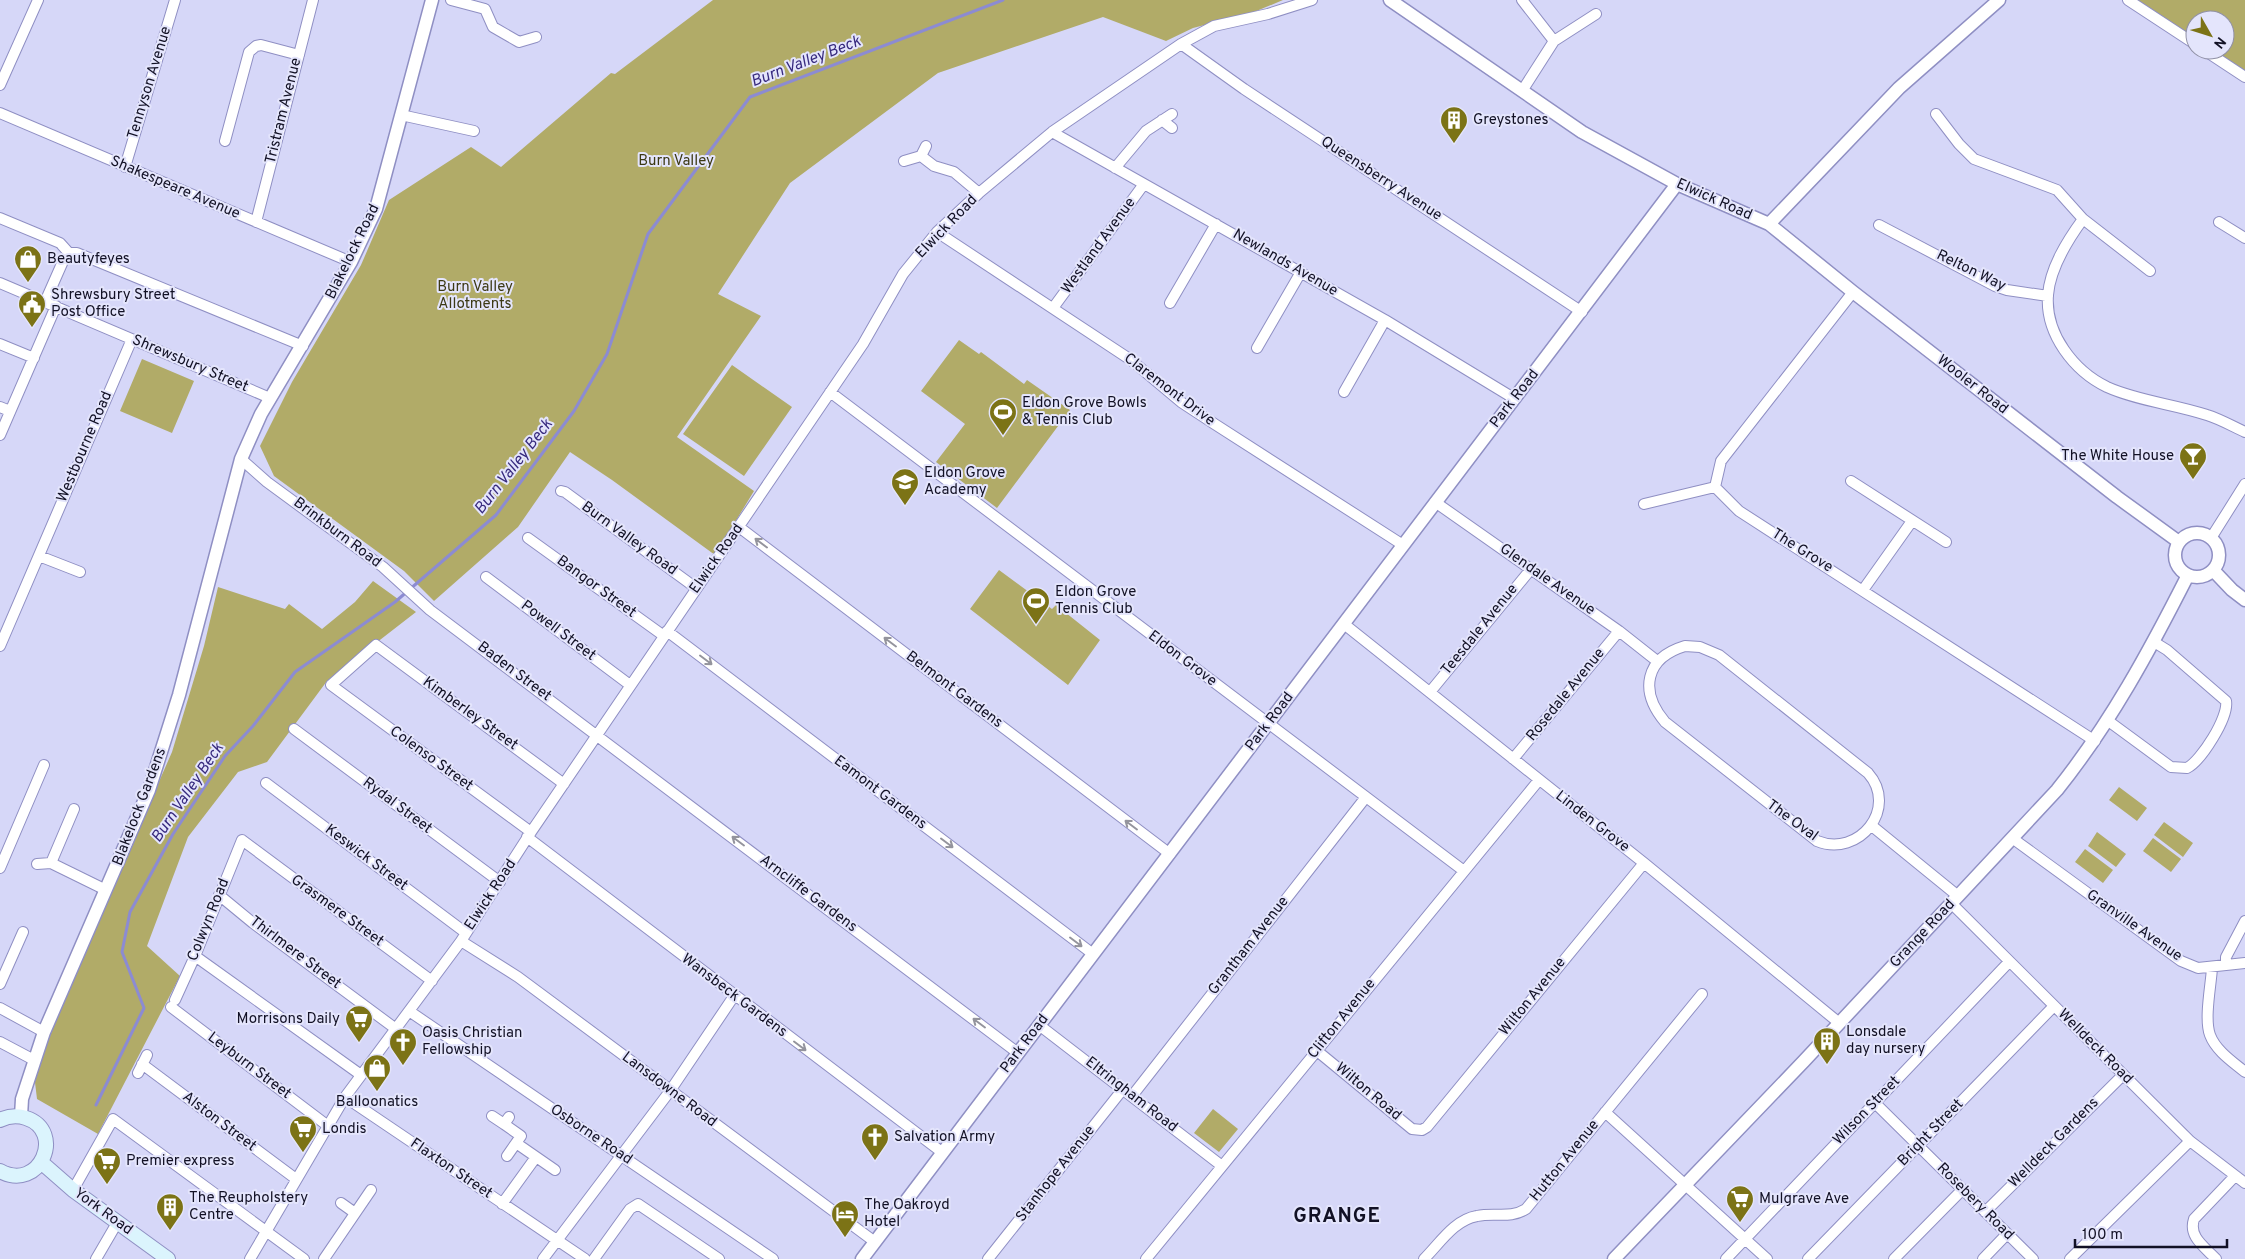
<svg xmlns="http://www.w3.org/2000/svg" width="2245" height="1259" font-family="Overpass,sans-serif">
<style>
.green{fill:#b1ab68}
.lines{fill:none;stroke-linecap:round;stroke-linejoin:round}
.stream{stroke:#8c8bd2;stroke-width:3}
.minor-casing{stroke:#8f8fc3;stroke-width:12}
.tertiary-casing{stroke:#8f8fc3;stroke-width:15}
.secondary-casing{stroke:#8f8fc3;stroke-width:16}
.minor{stroke:#fff;stroke-width:10}
.tertiary{stroke:#fff;stroke-width:12}
.secondary{stroke:#dbf4fd;stroke-width:14}
.oneway{stroke:#94949d}
.labels{text-anchor:middle;dominant-baseline:central;stroke-width:4;stroke-linejoin:round;paint-order:stroke}
.street-label{font-size:15px;fill:#121125;stroke:#e4e5fc}
.poi-label{font-size:15px;fill:#121125;stroke:#e4e5fc;text-anchor:start}
.park-label{font-size:15px;fill:#3c3914;stroke:#e4e5fc}
.water-label{font-size:16px;font-style:italic;fill:#372a7e;stroke:#e4e5fc}
.district-label{font-size:20px;font-weight:bold;letter-spacing:1px;fill:#121125;stroke:#e4e5fc}
</style>
<rect width="100%" height="100%" fill="#d6d7f8"/>
<path class="green" d="M 713,0 L 1283,0 L 1254,12 L 1193,28 L 1166,41 L 1103,17 L 938,73 L 790,183 L 718,294 L 761,316 L 677,437 L 754,491 L 715,555 L 612,480 L 570,452 L 518,527 L 434,601 L 404,571 L 274,476 L 260,446 L 292,382 L 361,265 L 389,200 L 471,147 L 501,167 L 611,73 L 615,74 Z
M 2137,0 L 2245,0 L 2245,72 L 2212,50 L 2225,50 L 2225,20 L 2195,20 L 2195,38 Z
M 959,340 L 979,354 L 981,352 L 1024,384 L 1027,380 L 1070,410 L 997,508 L 936,462 L 965,424 L 921,391 Z
M 142,359 L 194,381 L 172,433 L 120,411 Z
M 732,365 L 792,407 L 744,476 L 683,434 Z
M 999,570 L 1052,609 L 1056,605 L 1100,640 L 1068,685 L 970,609 Z
M 373,581 L 416,612 L 327,681 L 267,762 L 238,772 L 188,837 L 147,946 L 180,976 L 98,1134 L 37,1099 L 34,1074 L 100,916 L 172,752 L 204,646 L 218,587 L 285,609 L 289,604 L 322,629 L 355,602 Z
M 2119,787 L 2147,808 L 2137,821 L 2109,800 Z
M 2164,822 L 2193,843 L 2183,857 L 2154,835 Z
M 2097,832 L 2126,854 L 2116,867 L 2088,846 Z
M 2153,838 L 2181,859 L 2171,872 L 2143,851 Z
M 2085,849 L 2113,870 L 2103,883 L 2075,862 Z
M 1213,1109 L 1238,1129 L 1219,1152 L 1194,1133 Z"/>
<g class="lines">
<path class="stream" d="M 96,1105 L 144,1008 L 122,952 L 130,912 L 173,834 L 225,756 L 253,726 L 295,672 L 395,602 L 496,515 L 574,411 L 607,354 L 648,234 L 750,97 L 1003,0"/>
<g class="minor-casing">
<path id="minor" d="M 451,0 L 485,9 L 493,27 L 519,42 L 536,37
M 1522,0 L 1554,41
M 2128,0 L 2195,44
M 1181,44 L 1244,89 L 1582,312
M 2204,50 L 2245,77
M 0,85 L 38,0
M 1522,91 L 1554,41 L 1596,14
M 0,113 L 351,262
M 1936,114 L 1959,144 L 1974,159 L 2057,190 L 2083,219 C 2067,241 2050,268 2048,295 C 2045,334 2074,371 2107,387 C 2138,401 2174,404 2207,415 C 2220,419 2232,426 2245,432
M 401,115 L 474,131
M 1162,120 L 1172,128
M 1052,132 L 1385,320 L 1515,399
M 225,141 L 249,52 L 256,46 L 261,45 L 299,55
M 921,156 L 926,146
M 904,161 L 921,156 L 934,166 L 954,172 L 979,193
M 125,167 L 175,0
M 1115,168 L 1146,131 L 1172,114
M 0,218 L 60,243 L 69,253 L 77,253 L 303,346
M 2083,219 L 2150,271
M 256,222 L 313,0
M 2219,222 L 2245,238
M 1879,225 L 1995,286 L 2007,290 L 2048,296
M 937,232 L 1131,360 L 1181,402 L 1213,423 L 1403,545
M 0,283 L 270,398
M 1853,292 L 1721,461 L 1715,487 L 1739,511 L 2095,741
M 45,302 L 64,259 L 69,253
M 1170,303 L 1216,224
M 1053,308 L 1144,184
M 0,344 L 34,358
M 1257,348 L 1301,272
M 830,392 L 1464,871
M 1344,392 L 1385,320
M 0,407 L 10,411
M 0,435 L 56,306
M 241,459 L 267,482 L 383,567 L 430,610 L 1018,1053
M 1851,481 L 1946,542
M 561,491 L 565,492 L 696,588
M 1435,502 L 1619,631 L 1657,661
M 1644,504 L 1715,487
M 739,527 L 1170,854
M 528,538 L 664,636
M 2211,538 L 2245,484
M 39,556 L 80,572
M 486,577 L 630,685
M 1863,590 L 1912,521
M 1344,624 L 1644,863 L 1838,1022
M 667,631 L 1093,954
M 0,646 L 132,339
M 1685,646 L 1700,647 L 1719,655 L 1868,773 C 1899,808 1859,858 1817,841 L 1665,722 C 1639,691 1645,658 1685,646 Z
M 1430,692 L 1531,569
M 2107,720 L 2171,767 L 2187,768 C 2201,761 2229,717 2226,701 L 2167,650 L 2154,642
M 294,729 L 500,882
M 1513,759 L 1619,631
M 266,783 L 466,933
M 1872,826 L 1958,896
M 531,832 L 331,685 L 376,645 L 564,784
M 527,837 L 943,1153
M 2012,838 L 2181,961 L 2198,968 L 2245,963
M 51,863 L 74,809
M 37,864 L 51,863 L 106,890
M 0,868 L 44,765
M 219,895 L 253,923 L 396,1029
M 1952,904 L 2190,1141 L 2245,1183
M 461,941 L 518,977 L 875,1242
M 195,956 L 361,1075
M 2226,965 L 2226,957 L 2245,921
M 2212,968 C 2211,985 2204,1019 2210,1035 C 2216,1051 2233,1062 2245,1072
M 0,984 L 23,932
M 175,1000 L 195,956 L 242,840 L 432,981
M 171,1007 L 328,1126
M 0,1008 L 44,1032
M 409,1011 L 773,1259
M 1039,1025 L 1222,1166
M 0,1042 L 34,1060
M 1316,1050 L 1412,1129 L 1422,1130 L 1427,1127 L 1644,863
M 142,1064 L 296,1179
M 138,1073 L 147,1055
M 1132,1096 L 1366,797
M 345,1097 L 585,1259
M 1875,1103 L 2033,1259
M 1605,1112 L 1767,1259
M 492,1116 L 504,1124
M 516,1143 L 555,1170
M 507,1156 L 521,1136 L 504,1124 L 509,1117
M 73,1190 L 113,1119 L 304,1259
M 341,1203 L 355,1213
M 502,1204 L 536,1157
M 1985,1212 L 2123,1075
M 96,1259 L 117,1223
M 250,1259 L 345,1097 L 461,941 L 531,832 L 863,344 L 903,274 L 937,232 L 979,193 L 1052,132 L 1181,44 L 1214,26 L 1268,14 L 1312,0
M 324,1259 L 371,1190
M 543,1259 L 670,1091 L 734,996
M 594,1259 L 630,1209 L 638,1204 L 719,1259
M 988,1259 L 1123,1089
M 1146,1259 L 1539,780
M 1424,1259 C 1440,1243 1454,1220 1477,1216 C 1495,1212 1510,1219 1526,1209 L 1702,994
M 1726,1259 L 2009,962
M 1808,1259 L 2054,1006
M 1894,1259 L 1962,1190
M 1983,1259 L 2007,1234
M 2070,1259 L 2190,1141
M 2216,1259 C 2205,1247 2188,1237 2194,1219 L 2235,1176"/>
</g>
<g class="tertiary-casing">
<path id="tertiary" d="M 1390,0 L 1582,132 L 1677,184 L 1769,224 L 1853,292 L 2117,497 L 2179,542
M 1769,224 L 1899,88 L 1999,0
M2175 555a22 22 0 1 1 44 0a22 22 0 1 1-44 0Z
M 2213,570 L 2232,590 L 2245,600
M 21,1116 L 22,1099 L 44,1032 L 149,790 L 179,695 L 241,459 L 261,414 L 351,262 L 376,209 L 432,0
M 862,1259 L 1677,184
M 1614,1259 L 1804,1061 L 2057,790 C 2110,724 2150,650 2188,575"/>
</g>
<g class="secondary-casing">
<path id="secondary" d="M 0,1120 C 8,1116 17,1115 26,1118 C 66,1131 40,1193 0,1171
M 41,1162 L 73,1190 L 168,1259"/>
</g>
<use href="#minor" class="minor"/>
<use href="#tertiary" class="tertiary"/>
<use href="#secondary" class="secondary"/>
</g>
<defs><path id="oneway-shaft" d="M-6 0H5M1.5-3L5.5 0L1.5 3" fill="none" stroke-width="1.6" stroke-linecap="round" stroke-linejoin="round" transform="scale(1.25)"/></defs>
<g class="oneway">
<use href="#oneway-shaft" transform="translate(761 543) rotate(-143)"/>
<use href="#oneway-shaft" transform="translate(890 642) rotate(-143)"/>
<use href="#oneway-shaft" transform="translate(706 660) rotate(37)"/>
<use href="#oneway-shaft" transform="translate(1131 825) rotate(-143)"/>
<use href="#oneway-shaft" transform="translate(738 841) rotate(-143)"/>
<use href="#oneway-shaft" transform="translate(947 843) rotate(37)"/>
<use href="#oneway-shaft" transform="translate(1076 942) rotate(37)"/>
<use href="#oneway-shaft" transform="translate(979 1023) rotate(-143)"/>
<use href="#oneway-shaft" transform="translate(800 1046) rotate(37)"/>
</g>
<defs>
<g id="building-pin" transform="scale(1.4375)"><path d="M0 17L-7.5 6A9.5 9.5 0 1 1 7.5 6Z" fill="#7c7316" stroke="#e4e5fc"/><path d="M-4-6H4V6H1V3H-1V6H-4ZM-2.5-4.3h1.7v1.8h-1.7ZM.8-4.3h1.7v1.8H.8ZM-2.5-1h1.7V.8h-1.7ZM.8-1h1.7V.8H.8Z" fill="#fff"/></g>
<g id="shop-pin" transform="scale(1.4375)"><path d="M0 17L-7.5 6A9.5 9.5 0 1 1 7.5 6Z" fill="#7c7316" stroke="#e4e5fc"/><path d="M-5-2.5h2.3a2.7 3.5 0 0 1 5.4 0H5L5.5 6h-11ZM-1.5-2.5h3a1.5 2.3 0 0 0-3 0Z" fill="#fff"/></g>
<g id="civic-pin" transform="scale(1.4375)"><path d="M0 17L-7.5 6A9.5 9.5 0 1 1 7.5 6Z" fill="#7c7316" stroke="#e4e5fc"/><path d="M-.6-6.5H3V-4.5H.6V-3L4-1V1h2V6H-6V1h2V-1L-.6-3ZM-1.2 2.5V6h2.4V2.5Z" fill="#fff"/></g>
<g id="stadium-pin" transform="scale(1.4375)"><path d="M0 17L-7.5 6A9.5 9.5 0 1 1 7.5 6Z" fill="#7c7316" stroke="#e4e5fc"/><path d="M0-5a6.5 5 0 1 0 0 10a6.5 5 0 1 0 0-10ZM-3.5-1.8h7v3.6h-7Z" fill="#fff"/></g>
<g id="bar-pin" transform="scale(1.4375)"><path d="M0 17L-7.5 6A9.5 9.5 0 1 1 7.5 6Z" fill="#7c7316" stroke="#e4e5fc"/><path d="M-6-5H6L.8 .8V4.5H3.5V6h-7V4.5H-.8V.8Z" fill="#fff"/></g>
<g id="school-pin" transform="scale(1.4375)"><path d="M0 17L-7.5 6A9.5 9.5 0 1 1 7.5 6Z" fill="#7c7316" stroke="#e4e5fc"/><path d="M0-5L7-2L0 1L-7-2ZM-4 1L0 2.5L4 1V4Q0 6-4 4Z" fill="#fff"/></g>
<g id="supermarket-pin" transform="scale(1.4375)"><path d="M0 17L-7.5 6A9.5 9.5 0 1 1 7.5 6Z" fill="#7c7316" stroke="#e4e5fc"/><path d="M-6-5.5h2.5l.6 2H6L4.5 2H-2.5L-4.4-4H-6ZM-1.5 3.2a1.3 1.3 0 1 0 .1 0ZM3 3.2a1.3 1.3 0 1 0 .1 0Z" fill="#fff"/></g>
<g id="church-pin" transform="scale(1.4375)"><path d="M0 17L-7.5 6A9.5 9.5 0 1 1 7.5 6Z" fill="#7c7316" stroke="#e4e5fc"/><path d="M-1.2-6h2.4v3.5h3.3v2.4h-3.3V6h-2.4V-.1h-3.3v-2.4h3.3Z" fill="#fff"/></g>
<g id="hotel-pin" transform="scale(1.4375)"><path d="M0 17L-7.5 6A9.5 9.5 0 1 1 7.5 6Z" fill="#7c7316" stroke="#e4e5fc"/><path d="M-6-4.5h1.5V1H6V5H4.5V3h-9V5H-6ZM-4 0a1.8 1.8 0 1 1 3.6 0ZM.5 0V-2.5h3Q6-2.5 6 0Z" fill="#fff"/></g>
</defs>
<g fill-rule="evenodd">
<use href="#building-pin" x="1454" y="120"/>
<use href="#shop-pin" x="28" y="259"/>
<use href="#civic-pin" x="32" y="304"/>
<use href="#stadium-pin" x="1003" y="412"/>
<use href="#bar-pin" x="2193" y="456"/>
<use href="#school-pin" x="905" y="482"/>
<use href="#stadium-pin" x="1036" y="601"/>
<use href="#supermarket-pin" x="359" y="1019"/>
<use href="#building-pin" x="1827" y="1041"/>
<use href="#church-pin" x="403" y="1042"/>
<use href="#shop-pin" x="377" y="1068"/>
<use href="#supermarket-pin" x="303" y="1129"/>
<use href="#church-pin" x="875" y="1137"/>
<use href="#supermarket-pin" x="107" y="1161"/>
<use href="#supermarket-pin" x="1740" y="1199"/>
<use href="#building-pin" x="170" y="1207"/>
<use href="#hotel-pin" x="845" y="1214"/>
</g>
<g class="labels">
<g class="street-label">
<text transform="translate(150 83) rotate(-73)">Tennyson Avenue</text>
<text transform="translate(284 111) rotate(-76)">Tristram Avenue</text>
<text transform="translate(1381 179) rotate(33)">Queensberry Avenue</text>
<text transform="translate(175 188) rotate(23)">Shakespeare Avenue</text>
<text transform="translate(1714 200) rotate(24)">Elwick Road</text>
<text transform="translate(947 227) rotate(-46)">Elwick Road</text>
<text transform="translate(1099 246) rotate(-54)">Westland Avenue</text>
<text transform="translate(353 252) rotate(-64)">Blakelock Road</text>
<text transform="translate(1285 263) rotate(30)">Newlands Avenue</text>
<text transform="translate(1971 271) rotate(26)">Relton Way</text>
<text transform="translate(190 364) rotate(23)">Shrewsbury Street</text>
<text transform="translate(1972 385) rotate(38)">Wooler Road</text>
<text transform="translate(1169 390) rotate(37)">Claremont Drive</text>
<text transform="translate(1515 399) rotate(-52)">Park Road</text>
<text transform="translate(85 447) rotate(-67)">Westbourne Road</text>
<text transform="translate(337 533) rotate(37)">Brinkburn Road</text>
<text transform="translate(629 539) rotate(36)">Burn Valley Road</text>
<text transform="translate(1802 551) rotate(32)">The Grove</text>
<text transform="translate(717 559) rotate(-55)">Elwick Road</text>
<text transform="translate(1547 580) rotate(35)">Glendale Avenue</text>
<text transform="translate(596 587) rotate(36)">Bangor Street</text>
<text transform="translate(1480 630) rotate(-51)">Teesdale Avenue</text>
<text transform="translate(558 631) rotate(37)">Powell Street</text>
<text transform="translate(1182 659) rotate(37)">Eldon Grove</text>
<text transform="translate(514 672) rotate(37)">Baden Street</text>
<text transform="translate(954 690) rotate(37)">Belmont Gardens</text>
<text transform="translate(1566 695) rotate(-51)">Rosedale Avenue</text>
<text transform="translate(470 714) rotate(36)">Kimberley Street</text>
<text transform="translate(1270 722) rotate(-53)">Park Road</text>
<text transform="translate(431 759) rotate(36)">Colenso Street</text>
<text transform="translate(880 793) rotate(37)">Eamont Gardens</text>
<text transform="translate(397 806) rotate(37)">Rydal Street</text>
<text transform="translate(140 807) rotate(-69)">Blakelock Gardens</text>
<text transform="translate(1792 821) rotate(36)">The Oval</text>
<text transform="translate(1592 822) rotate(38)">Linden Grove</text>
<text transform="translate(366 858) rotate(37)">Keswick Street</text>
<text transform="translate(808 894) rotate(37)">Arncliffe Gardens</text>
<text transform="translate(491 895) rotate(-57)">Elwick Road</text>
<text transform="translate(337 911) rotate(36)">Grasmere Street</text>
<text transform="translate(209 920) rotate(-68)">Colwyn Road</text>
<text transform="translate(2134 926) rotate(35)">Granville Avenue</text>
<text transform="translate(1923 934) rotate(-47)">Grange Road</text>
<text transform="translate(1249 946) rotate(-52)">Grantham Avenue</text>
<text transform="translate(295 953) rotate(37)">Thirlmere Street</text>
<text transform="translate(734 996) rotate(37)">Wansbeck Gardens</text>
<text transform="translate(1533 997) rotate(-51)">Wilton Avenue</text>
<text transform="translate(1342 1019) rotate(-51)">Clifton Avenue</text>
<text transform="translate(1025 1044) rotate(-53)">Park Road</text>
<text transform="translate(2095 1047) rotate(45)">Welldeck Road</text>
<text transform="translate(249 1066) rotate(37)">Leyburn Street</text>
<text transform="translate(669 1090) rotate(37)">Lansdowne Road</text>
<text transform="translate(1368 1092) rotate(40)">Wilton Road</text>
<text transform="translate(1131 1095) rotate(38)">Eltringham Road</text>
<text transform="translate(1867 1111) rotate(-46)">Wilson Street</text>
<text transform="translate(219 1122) rotate(37)">Alston Street</text>
<text transform="translate(1931 1133) rotate(-46)">Bright Street</text>
<text transform="translate(591 1135) rotate(34)">Osborne Road</text>
<text transform="translate(2054 1143) rotate(-45)">Welldeck Gardens</text>
<text transform="translate(1565 1161) rotate(-51)">Hutton Avenue</text>
<text transform="translate(451 1169) rotate(34)">Flaxton Street</text>
<text transform="translate(1056 1174) rotate(-52)">Stanhope Avenue</text>
<text transform="translate(1975 1202) rotate(45)">Rosebery Road</text>
<text transform="translate(103 1212) rotate(36)">York Road</text>
</g>
<g class="poi-label">
<text x="1473" y="120">Greystones</text>
<text x="47" y="259">Beautyfeyes</text>
<text x="51" y="295">Shrewsbury Street<tspan x="51" dy="17">Post Office</tspan></text>
<text x="1022" y="403">Eldon Grove Bowls<tspan x="1022" dy="17">&amp; Tennis Club</tspan></text>
<text x="2174" y="456" text-anchor="end">The White House</text>
<text x="924" y="473">Eldon Grove<tspan x="924" dy="17">Academy</tspan></text>
<text x="1055" y="592">Eldon Grove<tspan x="1055" dy="17">Tennis Club</tspan></text>
<text x="340" y="1019" text-anchor="end">Morrisons Daily</text>
<text x="1846" y="1032">Lonsdale<tspan x="1846" dy="17">day nursery</tspan></text>
<text x="422" y="1033">Oasis Christian<tspan x="422" dy="17">Fellowship</tspan></text>
<text x="377" y="1102" text-anchor="middle">Balloonatics</text>
<text x="322" y="1129">Londis</text>
<text x="894" y="1137">Salvation Army</text>
<text x="126" y="1161">Premier express</text>
<text x="189" y="1198">The Reupholstery<tspan x="189" dy="17">Centre</tspan></text>
<text x="1759" y="1199">Mulgrave Ave</text>
<text x="864" y="1205">The Oakroyd<tspan x="864" dy="17">Hotel</tspan></text>
</g>
<g class="park-label">
<text x="676" y="161">Burn Valley</text>
<text x="475" y="287">Burn Valley<tspan x="475" dy="17">Allotments</tspan></text>
</g>
<g class="water-label">
<text transform="translate(806 62) rotate(-21)">Burn Valley Beck</text>
<text transform="translate(514 467) rotate(-52)">Burn Valley Beck</text>
<text transform="translate(188 793) rotate(-56)">Burn Valley Beck</text>
</g>
<g class="district-label">
<text x="1337" y="1217">GRANGE</text>
</g>
</g>
<g transform="translate(2210 35) rotate(129)"><circle r="24" fill="#e4e5fc" stroke="#9090a6"/>
<path d="M0-4L9 19L0 12L-9 19Z" fill="#7c7316"/>
<text y="-8" font-size="14" font-weight="bold" text-anchor="middle" fill="#121125">N</text>
</g>
<path d="M2075 1239v8h152v-8" fill="none" stroke="#121125" stroke-width="2.5"/>
<text x="2082" y="1239" font-size="15" fill="#121125" stroke="#e4e5fc" stroke-width="4" paint-order="stroke">100 m</text>
</svg>
